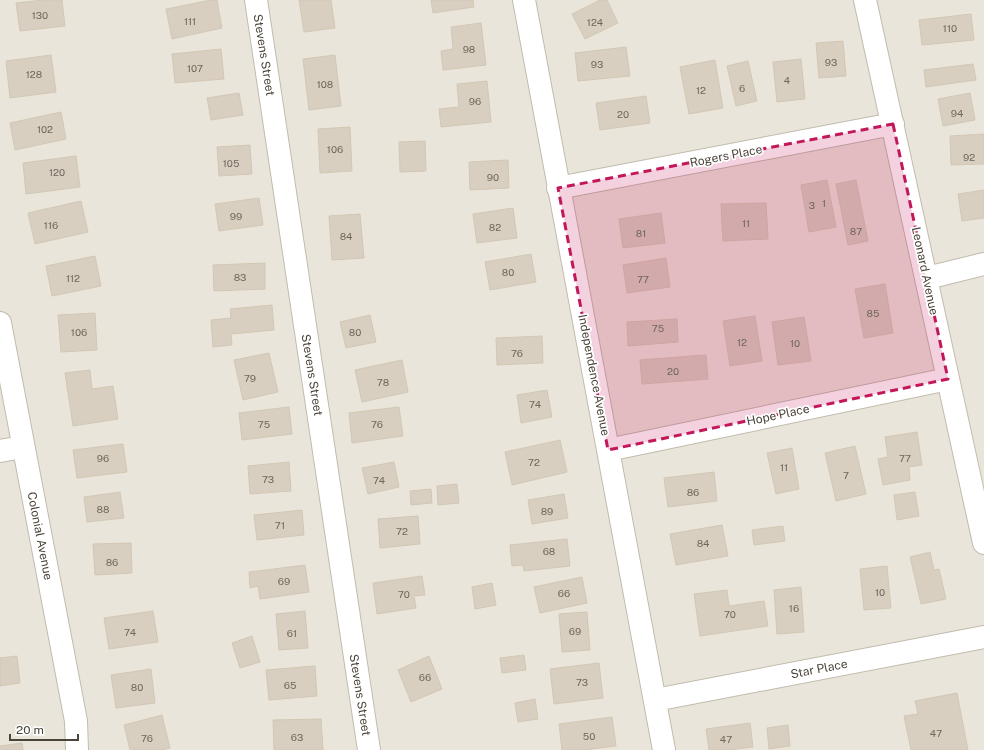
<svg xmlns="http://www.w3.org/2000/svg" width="984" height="750" font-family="'Public Sans',sans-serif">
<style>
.residential{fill:#eae5da}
.building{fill:#d8cfc1;stroke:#d3c7b4}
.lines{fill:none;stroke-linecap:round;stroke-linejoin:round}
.street-casing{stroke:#c2bbae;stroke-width:24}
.street{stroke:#fff;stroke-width:22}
.marked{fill:#c2185b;fill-opacity:0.2;stroke:#c2185b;stroke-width:3;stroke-dasharray:8 5;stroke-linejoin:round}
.labels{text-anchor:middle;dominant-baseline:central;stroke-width:3.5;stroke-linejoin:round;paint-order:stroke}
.number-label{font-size:10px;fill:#6e675b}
.street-label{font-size:12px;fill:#4b4439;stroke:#fff}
</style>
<rect width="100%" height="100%" fill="#f6f3ec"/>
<path class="residential" d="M 0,0 L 984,0 L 984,750 L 0,750 Z"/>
<path class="building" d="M 43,0 L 62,0 L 65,26 L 20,31 L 16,3 Z
M 211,0 L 217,0 L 222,28 L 172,39 L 166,9 Z
M 299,0 L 331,0 L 335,28 L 304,32 Z
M 431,0 L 473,0 L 474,7 L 433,13 Z
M 600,0 L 607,0 L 618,23 L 585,39 L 572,14 Z
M 971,14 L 974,40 L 922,45 L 919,20 Z
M 481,23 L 486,65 L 443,70 L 441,51 L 453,49 L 451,27 Z
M 843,41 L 846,76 L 819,78 L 816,43 Z
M 626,47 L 630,76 L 578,81 L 575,53 Z
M 221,49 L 224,79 L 175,83 L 172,54 Z
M 51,55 L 56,92 L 10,98 L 6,61 Z
M 335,55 L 341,106 L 309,110 L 303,59 Z
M 801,59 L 805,99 L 777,102 L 773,62 Z
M 715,60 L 723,108 L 689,114 L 680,67 Z
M 748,61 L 757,101 L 736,106 L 727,66 Z
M 973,64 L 976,80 L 926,87 L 924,70 Z
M 487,81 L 491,122 L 441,127 L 439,109 L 459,107 L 457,84 Z
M 239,93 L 243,115 L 211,120 L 207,98 Z
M 970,93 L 975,120 L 943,126 L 938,99 Z
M 646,96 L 650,123 L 600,130 L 596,103 Z
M 61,112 L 66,139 L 15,150 L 10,123 Z
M 350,127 L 352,171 L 320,173 L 318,129 Z
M 984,134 L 984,164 L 951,165 L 950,136 Z
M 425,141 L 426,171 L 400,172 L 399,142 Z
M 250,145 L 252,174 L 219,176 L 217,147 Z
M 76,156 L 80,187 L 26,194 L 23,163 Z
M 508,160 L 509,188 L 470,190 L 469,162 Z
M 827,180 L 836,227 L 809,232 L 801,185 Z
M 856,180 L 868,241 L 848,245 L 836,184 Z
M 984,190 L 984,218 L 962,221 L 958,194 Z
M 259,198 L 263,225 L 219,231 L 215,204 Z
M 81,201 L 88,232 L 35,244 L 28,213 Z
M 766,203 L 768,239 L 723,241 L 721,204 Z
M 513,208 L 517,238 L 477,243 L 473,214 Z
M 661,213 L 665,243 L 623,248 L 619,219 Z
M 360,214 L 364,258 L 332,260 L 329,216 Z
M 531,254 L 536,282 L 490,290 L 485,262 Z
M 95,256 L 101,286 L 52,296 L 46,266 Z
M 666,258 L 670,287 L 627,293 L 623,265 Z
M 265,263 L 265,289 L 214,291 L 213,265 Z
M 885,284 L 893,333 L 864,338 L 855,289 Z
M 272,305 L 274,330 L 231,334 L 232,345 L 213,347 L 211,320 L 231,318 L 230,309 Z
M 95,313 L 97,350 L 61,352 L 58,315 Z
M 370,315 L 376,342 L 346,348 L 340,322 Z
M 755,316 L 762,361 L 730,366 L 723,321 Z
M 804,317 L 811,361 L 778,365 L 772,322 Z
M 677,319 L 678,342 L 628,346 L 627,322 Z
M 542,336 L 543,363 L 497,365 L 496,338 Z
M 269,353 L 278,392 L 243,400 L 234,360 Z
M 706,355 L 708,379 L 642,384 L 640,360 Z
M 402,360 L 408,392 L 362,402 L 355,370 Z
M 90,370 L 92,389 L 113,386 L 118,419 L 73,426 L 65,373 Z
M 547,390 L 552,417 L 521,423 L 517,395 Z
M 289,407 L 292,434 L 242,440 L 239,413 Z
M 399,407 L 403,436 L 352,443 L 349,413 Z
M 917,432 L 922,465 L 909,467 L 910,480 L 883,485 L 878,459 L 888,457 L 885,437 Z
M 560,440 L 567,472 L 512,485 L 505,452 Z
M 123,444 L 127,472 L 77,478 L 73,450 Z
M 855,446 L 866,494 L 836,501 L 825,453 Z
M 792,448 L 799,489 L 776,494 L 767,453 Z
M 289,462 L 291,491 L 250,494 L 248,466 Z
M 394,462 L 399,487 L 368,494 L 362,468 Z
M 714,472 L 717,501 L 668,507 L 664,478 Z
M 457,484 L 459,503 L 438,505 L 437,486 Z
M 431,489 L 432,503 L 411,505 L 410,491 Z
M 120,492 L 124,518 L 87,522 L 84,497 Z
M 915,492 L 919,516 L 897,520 L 894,495 Z
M 564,494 L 568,518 L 532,524 L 528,500 Z
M 302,510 L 304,535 L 257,540 L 254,515 Z
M 418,516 L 420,544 L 380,548 L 378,519 Z
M 722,525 L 728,556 L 676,565 L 670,534 Z
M 783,526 L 785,541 L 754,545 L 752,530 Z
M 567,539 L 570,566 L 524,571 L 523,565 L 512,566 L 510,545 Z
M 131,543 L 132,573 L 95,575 L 93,544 Z
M 930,552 L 934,570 L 939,569 L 946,599 L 921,604 L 910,557 Z
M 305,565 L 309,592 L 260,599 L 258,586 L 250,588 L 249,572 Z
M 887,566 L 891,608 L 864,610 L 860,569 Z
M 422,576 L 425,595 L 414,596 L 416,608 L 377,614 L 373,583 Z
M 582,577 L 587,603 L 540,613 L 534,587 Z
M 492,583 L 496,605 L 475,609 L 472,587 Z
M 801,587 L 804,632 L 777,634 L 774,590 Z
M 727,590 L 729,606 L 764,601 L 768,626 L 700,636 L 694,594 Z
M 153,611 L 158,642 L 109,649 L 104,618 Z
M 305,611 L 308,648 L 279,650 L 276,614 Z
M 587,612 L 590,650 L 562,652 L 559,614 Z
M 252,636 L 260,662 L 240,668 L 232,643 Z
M 524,655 L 526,670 L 502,673 L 500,658 Z
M 17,656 L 20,683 L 0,686 L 0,658 Z
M 429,656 L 442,689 L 411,702 L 398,670 Z
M 599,663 L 603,698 L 554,704 L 550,669 Z
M 315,666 L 317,696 L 269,700 L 266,670 Z
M 151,669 L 155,703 L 116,708 L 111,675 Z
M 957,693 L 968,750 L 911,750 L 904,716 L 918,714 L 915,701 Z
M 535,699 L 538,719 L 518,722 L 515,703 Z
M 162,715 L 170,748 L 162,750 L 130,750 L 124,725 Z
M 612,717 L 616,746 L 583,750 L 562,750 L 559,724 Z
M 321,719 L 323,750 L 274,750 L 273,720 Z
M 750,723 L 753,747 L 729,750 L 709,750 L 706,729 Z
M 788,725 L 790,746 L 769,749 L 767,728 Z
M 22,743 L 23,750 L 0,750 L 0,746 Z"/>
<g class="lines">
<g class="street-casing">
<path id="street" d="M 256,0 L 369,750
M 524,0 C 570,250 617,500 664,750
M 865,0 L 984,543
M 558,188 L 893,124
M 927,278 L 984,264
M 0,323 L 76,721 L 77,750
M 608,450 L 948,379
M 0,451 L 23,447
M 655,700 L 984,637"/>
</g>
<use href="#street" class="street"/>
</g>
<path class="marked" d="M 893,124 L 948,379 L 608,450 L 558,188 Z"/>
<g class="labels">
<g class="number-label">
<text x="40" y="15">130</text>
<text x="190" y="21">111</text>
<text x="595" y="22">124</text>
<text x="950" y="28">110</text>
<text x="469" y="49">98</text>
<text x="831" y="62">93</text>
<text x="597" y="64">93</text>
<text x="195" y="68">107</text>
<text x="34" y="74">128</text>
<text x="787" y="80">4</text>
<text x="325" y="84">108</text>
<text x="742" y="88">6</text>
<text x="701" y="90">12</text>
<text x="475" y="101">96</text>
<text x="957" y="113">94</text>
<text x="623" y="114">20</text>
<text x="45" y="129">102</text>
<text x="335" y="149">106</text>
<text x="969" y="157">92</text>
<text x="231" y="163">105</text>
<text x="57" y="172">120</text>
<text x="493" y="177">90</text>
<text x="824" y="203">1</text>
<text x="812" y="205">3</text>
<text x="236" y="216">99</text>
<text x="746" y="223">11</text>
<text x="51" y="225">116</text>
<text x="495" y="227">82</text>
<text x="856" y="231">87</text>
<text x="641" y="233">81</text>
<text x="346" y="236">84</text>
<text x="508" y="272">80</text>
<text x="240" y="277">83</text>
<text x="73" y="278">112</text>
<text x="643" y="279">77</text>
<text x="873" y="313">85</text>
<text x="658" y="328">75</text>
<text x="79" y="332">106</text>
<text x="355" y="332">80</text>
<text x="742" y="342">12</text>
<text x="795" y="343">10</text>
<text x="517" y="353">76</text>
<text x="673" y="371">20</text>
<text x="250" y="378">79</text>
<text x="383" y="382">78</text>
<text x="535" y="404">74</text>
<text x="264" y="424">75</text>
<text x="377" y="424">76</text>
<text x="103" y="458">96</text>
<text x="905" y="458">77</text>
<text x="534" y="462">72</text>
<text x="784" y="467">11</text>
<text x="846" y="475">7</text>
<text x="268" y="479">73</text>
<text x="379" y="480">74</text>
<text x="693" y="492">86</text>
<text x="103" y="509">88</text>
<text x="547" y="511">89</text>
<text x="280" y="525">71</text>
<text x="402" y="531">72</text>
<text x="703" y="543">84</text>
<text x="549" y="551">68</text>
<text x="112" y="562">86</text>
<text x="284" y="581">69</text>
<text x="880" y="592">10</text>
<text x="564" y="593">66</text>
<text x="404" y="594">70</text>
<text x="794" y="608">16</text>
<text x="730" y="614">70</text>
<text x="575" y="631">69</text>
<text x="130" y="632">74</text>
<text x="292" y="633">61</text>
<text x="425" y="677">66</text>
<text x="582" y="682">73</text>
<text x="290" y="685">65</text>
<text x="137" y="687">80</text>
<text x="936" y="733">47</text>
<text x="589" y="736">50</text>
<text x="297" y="737">63</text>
<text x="147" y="738">76</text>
<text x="726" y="739">47</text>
</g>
<g class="street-label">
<text transform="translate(264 55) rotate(81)">Stevens Street</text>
<text transform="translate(726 156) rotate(-11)">Rogers Place</text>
<text transform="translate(925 271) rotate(78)">Leonard Avenue</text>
<text transform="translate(312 375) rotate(81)">Stevens Street</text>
<text transform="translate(594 375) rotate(79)">Independence Avenue</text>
<text transform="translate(778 415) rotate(-12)">Hope Place</text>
<text transform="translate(40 536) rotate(79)">Colonial Avenue</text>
<text transform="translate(819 669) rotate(-11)">Star Place</text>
<text transform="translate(360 695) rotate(81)">Stevens Street</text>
</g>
</g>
<path d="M10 734v6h68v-6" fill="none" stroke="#4b4439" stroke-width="2"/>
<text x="16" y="734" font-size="12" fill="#4b4439" stroke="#ffffff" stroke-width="3" paint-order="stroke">20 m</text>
</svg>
